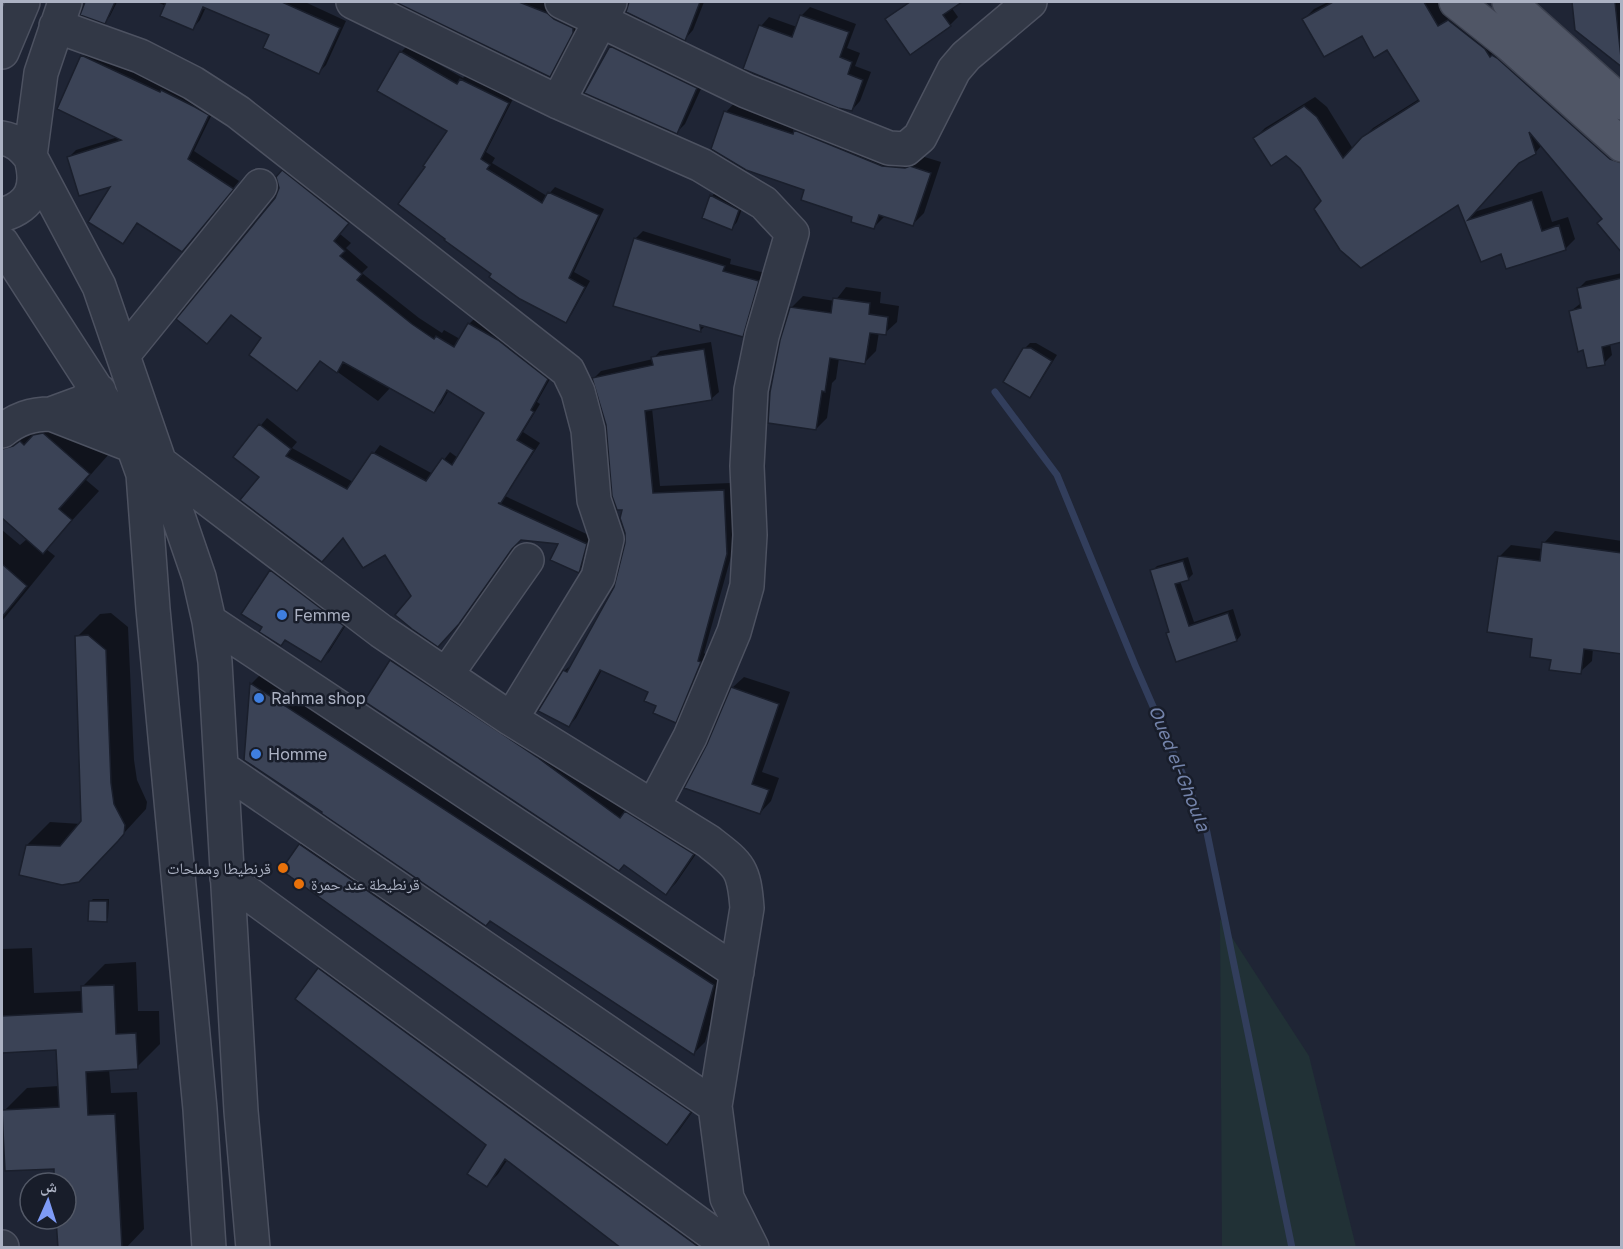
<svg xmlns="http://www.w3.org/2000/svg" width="1623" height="1249" font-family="'Golos Text','Noto Naskh Arabic',sans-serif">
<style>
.green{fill:#213136}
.shadow{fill:#0007}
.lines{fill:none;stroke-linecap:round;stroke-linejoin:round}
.stream{stroke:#323e5c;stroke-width:7}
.building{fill:#3b4356;stroke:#1a1f2c;stroke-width:1.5}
.minor-casing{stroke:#4d5261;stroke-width:36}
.major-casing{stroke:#3c414f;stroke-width:36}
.minor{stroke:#323846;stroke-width:33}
.major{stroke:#505666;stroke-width:33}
.shop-dot{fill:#3f7fe0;stroke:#181d2a;stroke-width:2}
.food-dot{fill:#e8710a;stroke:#181d2a;stroke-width:2}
.labels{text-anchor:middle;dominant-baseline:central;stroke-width:5;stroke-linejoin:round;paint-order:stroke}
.poi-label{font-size:16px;fill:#acb2c3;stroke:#181d2a;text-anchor:start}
.water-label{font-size:18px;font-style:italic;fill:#7484ab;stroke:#181d2a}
</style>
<rect width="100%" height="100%" fill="#1f2535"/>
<path class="green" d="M 1220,919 L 1309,1056 L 1356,1247 L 1222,1247 Z"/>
<path class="shadow" d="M 88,2 L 117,2 L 110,16 L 105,22 L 82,14 Z
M 157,2 L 305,2 L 346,21 L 326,65 L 319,72 L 271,34 L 206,7 L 200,20 L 193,28 L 166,6 Z
M 415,2 L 557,2 L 584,17 L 561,64 L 549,75 L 412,8 Z
M 629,2 L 704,2 L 693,30 L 685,39 L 628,11 Z
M 909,2 L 958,2 L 951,7 L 958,17 L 950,25 L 887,19 Z
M 1328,2 L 1439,2 L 1448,17 L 1459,11 L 1622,150 L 1622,251 L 1603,219 L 1542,145 L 1535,153 L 1521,160 L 1474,212 L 1542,191 L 1552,222 L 1568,217 L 1575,239 L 1566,248 L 1507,267 L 1502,252 L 1482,260 L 1458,203 L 1323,201 L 1301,167 L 1287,154 L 1255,138 L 1265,128 L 1315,97 L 1327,107 L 1353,149 L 1373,128 L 1419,99 L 1388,48 L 1362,34 L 1304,19 L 1314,9 Z
M 1573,2 L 1622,2 L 1622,65 L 1577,29 Z
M 810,7 L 856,24 L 847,48 L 860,53 L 855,66 L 871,72 L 860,101 L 852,110 L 761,26 L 769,17 L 797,27 L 801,16 Z
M 618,39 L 705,80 L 685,124 L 677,132 L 609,48 Z
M 407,46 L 463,78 L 467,74 L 514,97 L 486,152 L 495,158 L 492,163 L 547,196 L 555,187 L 604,209 L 574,272 L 590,281 L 571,315 L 566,321 L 493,273 L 427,167 L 449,131 L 401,52 Z
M 90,49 L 215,108 L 194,151 L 239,181 L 189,243 L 138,222 L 123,243 L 113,184 L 69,157 L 76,150 L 118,137 L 83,56 Z
M 737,100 L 941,162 L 924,213 L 913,224 L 885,216 L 873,228 L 806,189 L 726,112 Z
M 290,164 L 355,216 L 340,234 L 351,243 L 346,248 L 368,267 L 362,273 L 419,318 L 442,333 L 444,330 L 460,339 L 469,324 L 476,317 L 554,372 L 537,402 L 540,404 L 523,432 L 540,443 L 505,496 L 593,537 L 585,564 L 578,571 L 560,543 L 521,539 L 466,615 L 445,638 L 413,597 L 385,553 L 344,536 L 235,456 L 267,418 L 297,442 L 292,448 L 353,482 L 380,445 L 433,474 L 450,452 L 458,458 L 486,412 L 449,390 L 441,404 L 434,411 L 391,387 L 378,401 L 321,360 L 263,338 L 232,314 L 207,342 L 276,199 L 283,171 Z
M 717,190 L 744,204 L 737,222 L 732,228 L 703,218 L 712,196 Z
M 643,231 L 731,259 L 730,264 L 765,273 L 750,327 L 742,335 L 706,325 L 701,330 L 615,305 L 635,239 Z
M 1622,273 L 1622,341 L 1610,343 L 1612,355 L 1604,363 L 1584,349 L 1571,311 L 1581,303 L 1578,289 L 1586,281 Z
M 846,287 L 881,292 L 880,303 L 899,306 L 897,322 L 885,333 L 879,332 L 876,351 L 865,362 L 839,358 L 836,379 L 832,383 L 827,418 L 816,429 L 791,308 L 803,296 L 835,301 Z
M 711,342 L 719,392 L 711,399 L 652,408 L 660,486 L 730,483 L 734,546 L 704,653 L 707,655 L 683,714 L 675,721 L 658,705 L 650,691 L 602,670 L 576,718 L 569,726 L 540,710 L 564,671 L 573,664 L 618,582 L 627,543 L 624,508 L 608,425 L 594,378 L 601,371 L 653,359 L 660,351 Z
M 1030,343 L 1036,343 L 1057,355 L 1035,390 L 1030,396 L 1024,349 Z
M 25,420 L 117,445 L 86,480 L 99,491 L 46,549 L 55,556 L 2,621 L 2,530 L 20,545 L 27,539 L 2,518 L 2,481 L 4,477 L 2,475 L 2,444 Z
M 1555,531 L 1622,541 L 1622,652 L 1593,648 L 1592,661 L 1580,672 L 1552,658 L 1534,637 L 1500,556 L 1511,545 L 1543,549 L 1544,543 Z
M 1188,557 L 1193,574 L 1188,579 L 1180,581 L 1194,622 L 1233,609 L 1241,635 L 1237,640 L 1170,631 L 1152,571 L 1157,566 Z
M 280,563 L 351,617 L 329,652 L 320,660 L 286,639 L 281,645 L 271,571 Z
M 111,613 L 128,627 L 134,760 L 137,780 L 147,802 L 146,809 L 102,857 L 27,845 L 50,822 L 81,824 L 83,821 L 77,637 L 100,614 Z
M 401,651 L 703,844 L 676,883 L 666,893 L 624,864 L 366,701 L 391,661 Z
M 262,673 L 725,974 L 705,1042 L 694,1053 L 251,684 Z
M 744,677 L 790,692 L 762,772 L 779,778 L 771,801 L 760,813 L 709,745 L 732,688 Z
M 312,833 L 701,1100 L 678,1132 L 667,1143 L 283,870 L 300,845 Z
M 93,899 L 109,899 L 108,918 L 106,920 L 91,901 Z
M 32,948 L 34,993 L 83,991 L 82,987 L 105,964 L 136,962 L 138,1011 L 159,1011 L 160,1044 L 137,1067 L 109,1069 L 111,1093 L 137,1092 L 144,1229 L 126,1248 L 59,1248 L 58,1219 L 66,1219 L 66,1183 L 56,1183 L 55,1167 L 4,1111 L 27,1088 L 59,1086 L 57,1048 L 2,1051 L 2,949 Z
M 331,958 L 726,1248 L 624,1248 L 508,1159 L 498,1174 L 487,1185 L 488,1144 L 319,969 Z"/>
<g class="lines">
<path class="stream" d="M 995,392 L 1057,475 L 1135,665 L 1206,828 L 1292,1248"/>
</g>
<path class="building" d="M 85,2 L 115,2 L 105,24 L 80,15 Z
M 166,2 L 282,2 L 340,28 L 319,74 L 263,48 L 269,35 L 203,7 L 193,30 L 160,16 Z
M 395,2 L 519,2 L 547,13 L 554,19 L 573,28 L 573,33 L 550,77 Z
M 629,2 L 700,2 L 685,41 L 626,12 Z
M 910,2 L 962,2 L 943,15 L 951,26 L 910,55 L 885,19 Z
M 1333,2 L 1424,2 L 1438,26 L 1448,20 L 1485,49 L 1490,57 L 1492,55 L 1497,58 L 1610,159 L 1622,163 L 1622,253 L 1597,223 L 1602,219 L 1529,132 L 1536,154 L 1519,163 L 1468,220 L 1532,200 L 1542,231 L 1559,225 L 1566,250 L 1506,269 L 1501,254 L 1481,262 L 1458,205 L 1361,268 L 1340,250 L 1314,209 L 1321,201 L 1300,168 L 1286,156 L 1271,166 L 1253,138 L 1304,106 L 1317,117 L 1343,158 L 1362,137 L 1419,101 L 1387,50 L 1374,58 L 1362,36 L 1324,57 L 1302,19 Z
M 1572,2 L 1615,2 L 1622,67 L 1575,30 Z
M 800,15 L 849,32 L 840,57 L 852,62 L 848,74 L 863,80 L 852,111 L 838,108 L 743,69 L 759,25 L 792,37 Z
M 610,46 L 697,88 L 677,134 L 584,93 Z
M 400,51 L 457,84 L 460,79 L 509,103 L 481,159 L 490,165 L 487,169 L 542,203 L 548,192 L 599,215 L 569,278 L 585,287 L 566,323 L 520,299 L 489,277 L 491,274 L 444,240 L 445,239 L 398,204 L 425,167 L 423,166 L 447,131 L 377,91 Z
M 81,55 L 160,92 L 161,90 L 195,107 L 209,115 L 188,159 L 234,189 L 182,252 L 137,223 L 123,244 L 88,222 L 110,187 L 79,196 L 67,157 L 121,140 L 57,109 Z
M 724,111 L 793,134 L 794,130 L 882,166 L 905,168 L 910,166 L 931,173 L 913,226 L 879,215 L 874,229 L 851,222 L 852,217 L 801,200 L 804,190 L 746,170 L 711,149 Z
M 282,170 L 349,223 L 334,241 L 345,251 L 340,256 L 362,274 L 357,280 L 412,324 L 434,339 L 436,336 L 454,347 L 468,323 L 498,340 L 548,379 L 531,410 L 534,412 L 517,440 L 534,450 L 501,503 L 498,503 L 587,544 L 580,570 L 579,573 L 550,560 L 558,544 L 521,540 L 512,549 L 459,624 L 438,647 L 412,629 L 395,615 L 411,596 L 385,555 L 363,568 L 343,538 L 322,562 L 240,500 L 259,477 L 233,457 L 259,424 L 291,449 L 286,456 L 347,489 L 372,452 L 426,481 L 442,458 L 452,465 L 484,413 L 447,390 L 434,413 L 343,362 L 337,373 L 320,361 L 297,391 L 249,355 L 261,338 L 231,315 L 207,344 L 176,319 L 275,198 L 279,188 L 276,177 Z
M 710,195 L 739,210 L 732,230 L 702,218 Z
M 634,238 L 725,266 L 723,271 L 759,281 L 743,337 L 700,325 L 701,332 L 613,306 Z
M 1622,278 L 1622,342 L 1602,347 L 1605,365 L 1587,368 L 1583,350 L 1578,352 L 1569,311 L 1581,308 L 1577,288 Z
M 833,298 L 870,303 L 869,314 L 888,317 L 886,335 L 870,333 L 865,364 L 830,358 L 825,392 L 822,391 L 816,430 L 768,423 L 770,392 L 780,340 L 790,307 L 831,313 Z
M 1023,348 L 1031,348 L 1052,361 L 1030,398 L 1003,382 Z
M 704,349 L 712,400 L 645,411 L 653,493 L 724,490 L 727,554 L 698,661 L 701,662 L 676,723 L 653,713 L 656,706 L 644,701 L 648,692 L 600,670 L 569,727 L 538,711 L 563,670 L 567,672 L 614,587 L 625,543 L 625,533 L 620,518 L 622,510 L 617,510 L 612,496 L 606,425 L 592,378 L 653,365 L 651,357 Z
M 43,433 L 90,474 L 59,509 L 72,520 L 43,554 L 2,518 L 2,449 L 13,446 L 20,441 L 24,445 L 33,435 Z
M 1542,542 L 1622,553 L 1622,654 L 1584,649 L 1581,674 L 1549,670 L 1551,660 L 1530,657 L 1532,639 L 1487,632 L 1498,556 L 1540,561 Z
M 1183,561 L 1189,580 L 1175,584 L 1189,626 L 1228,613 L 1237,641 L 1176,662 L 1166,633 L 1169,632 L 1150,570 Z
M 2,564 L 27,586 L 2,617 Z
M 270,570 L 344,626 L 321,662 L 285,640 L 281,646 L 259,632 L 262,627 L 241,614 Z
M 88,635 L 106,650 L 111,783 L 114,804 L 125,825 L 124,834 L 118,841 L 79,882 L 62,885 L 19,875 L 26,845 L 60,846 L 81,821 L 75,636 Z
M 390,660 L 537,757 L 620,818 L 625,811 L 694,854 L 666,895 L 624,865 L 619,871 L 364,701 Z
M 250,683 L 714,985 L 694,1055 L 490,921 L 486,926 L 321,813 L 322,812 L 244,760 Z
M 731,687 L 779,704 L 752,784 L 769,790 L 760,814 L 684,788 L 707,744 Z
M 299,844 L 691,1112 L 667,1145 L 281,870 Z
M 89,901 L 107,901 L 107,922 L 88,921 Z
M 318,968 L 700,1248 L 621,1248 L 505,1159 L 487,1187 L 467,1174 L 486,1145 L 295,999 Z
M 114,985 L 116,1034 L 136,1033 L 138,1069 L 86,1072 L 88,1115 L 115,1114 L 122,1248 L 58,1248 L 56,1219 L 66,1219 L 66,1183 L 54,1183 L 54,1169 L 5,1171 L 2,1110 L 59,1107 L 56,1050 L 2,1053 L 2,1016 L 82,1012 L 81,986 Z"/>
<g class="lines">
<g class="minor-casing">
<path id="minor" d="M 353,2 L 558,102 L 701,165 L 764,203 L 792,233 L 762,336 L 751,390 L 747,466 L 750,535 L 747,586 L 734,632 L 690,737 L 653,807
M 562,2 L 746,91 L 889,148 L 906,149 L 920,137 L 954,70 L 966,56 L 1030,2
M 56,26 L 140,56 L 193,83 L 238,112 L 568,371 L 578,392 L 588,430 L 594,500 L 607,539 L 598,577 L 511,719
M 2,52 L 23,2
M 558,102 L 610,2
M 2,138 C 15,140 23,147 31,158 L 99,286 L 199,577 L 209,621 L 215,662 L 241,1111 L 253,1248
M 30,156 L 41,73 L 65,2
M 2,215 C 32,206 39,187 31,158
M 2,243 L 133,446 L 143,474 L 153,609 L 200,1109 L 209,1248
M 123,355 L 260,186
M 99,391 L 81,403 L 51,414 L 133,446
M 2,431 C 17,419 31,414 51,414
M 159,462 L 381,631 L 511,719 L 708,841 C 739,865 744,867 747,908 L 715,1106 L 727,1198 L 752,1248
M 209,621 L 737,972
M 446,675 L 527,560
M 222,768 L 715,1106
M 227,878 L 732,1248
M 2,1247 L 2,1248"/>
</g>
<g class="major-casing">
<path id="major" d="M 1456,2 L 1509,44 L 1622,145
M 1509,2 L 1622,103"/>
</g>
<use href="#minor" class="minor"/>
<use href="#major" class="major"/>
</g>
<g class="shop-dot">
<circle cx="282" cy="615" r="6"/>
<circle cx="259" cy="698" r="6"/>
<circle cx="256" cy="754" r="6"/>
</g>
<g class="food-dot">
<circle cx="283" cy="868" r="6"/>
<circle cx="299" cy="884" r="6"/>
</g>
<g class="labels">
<g class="poi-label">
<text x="294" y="615">Femme</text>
<text x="271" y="698">Rahma shop</text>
<text x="268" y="754">Homme</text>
<text x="271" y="868" text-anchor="end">قرنطيطا ومملحات</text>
<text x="311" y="884">قرنطيطة عند حمرة</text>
</g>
<g class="water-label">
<text transform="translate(1180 768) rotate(68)">Oued el-Ghoula</text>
</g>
</g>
<rect width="1623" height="1249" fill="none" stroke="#acb2c3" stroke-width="6"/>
<g transform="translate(48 1201) rotate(3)"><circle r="28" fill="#181d2a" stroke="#535967" stroke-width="1.5"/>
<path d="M0-4.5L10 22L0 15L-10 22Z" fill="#7e9bf6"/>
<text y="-9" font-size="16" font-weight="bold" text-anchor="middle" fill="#acb2c3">ش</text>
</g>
</svg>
